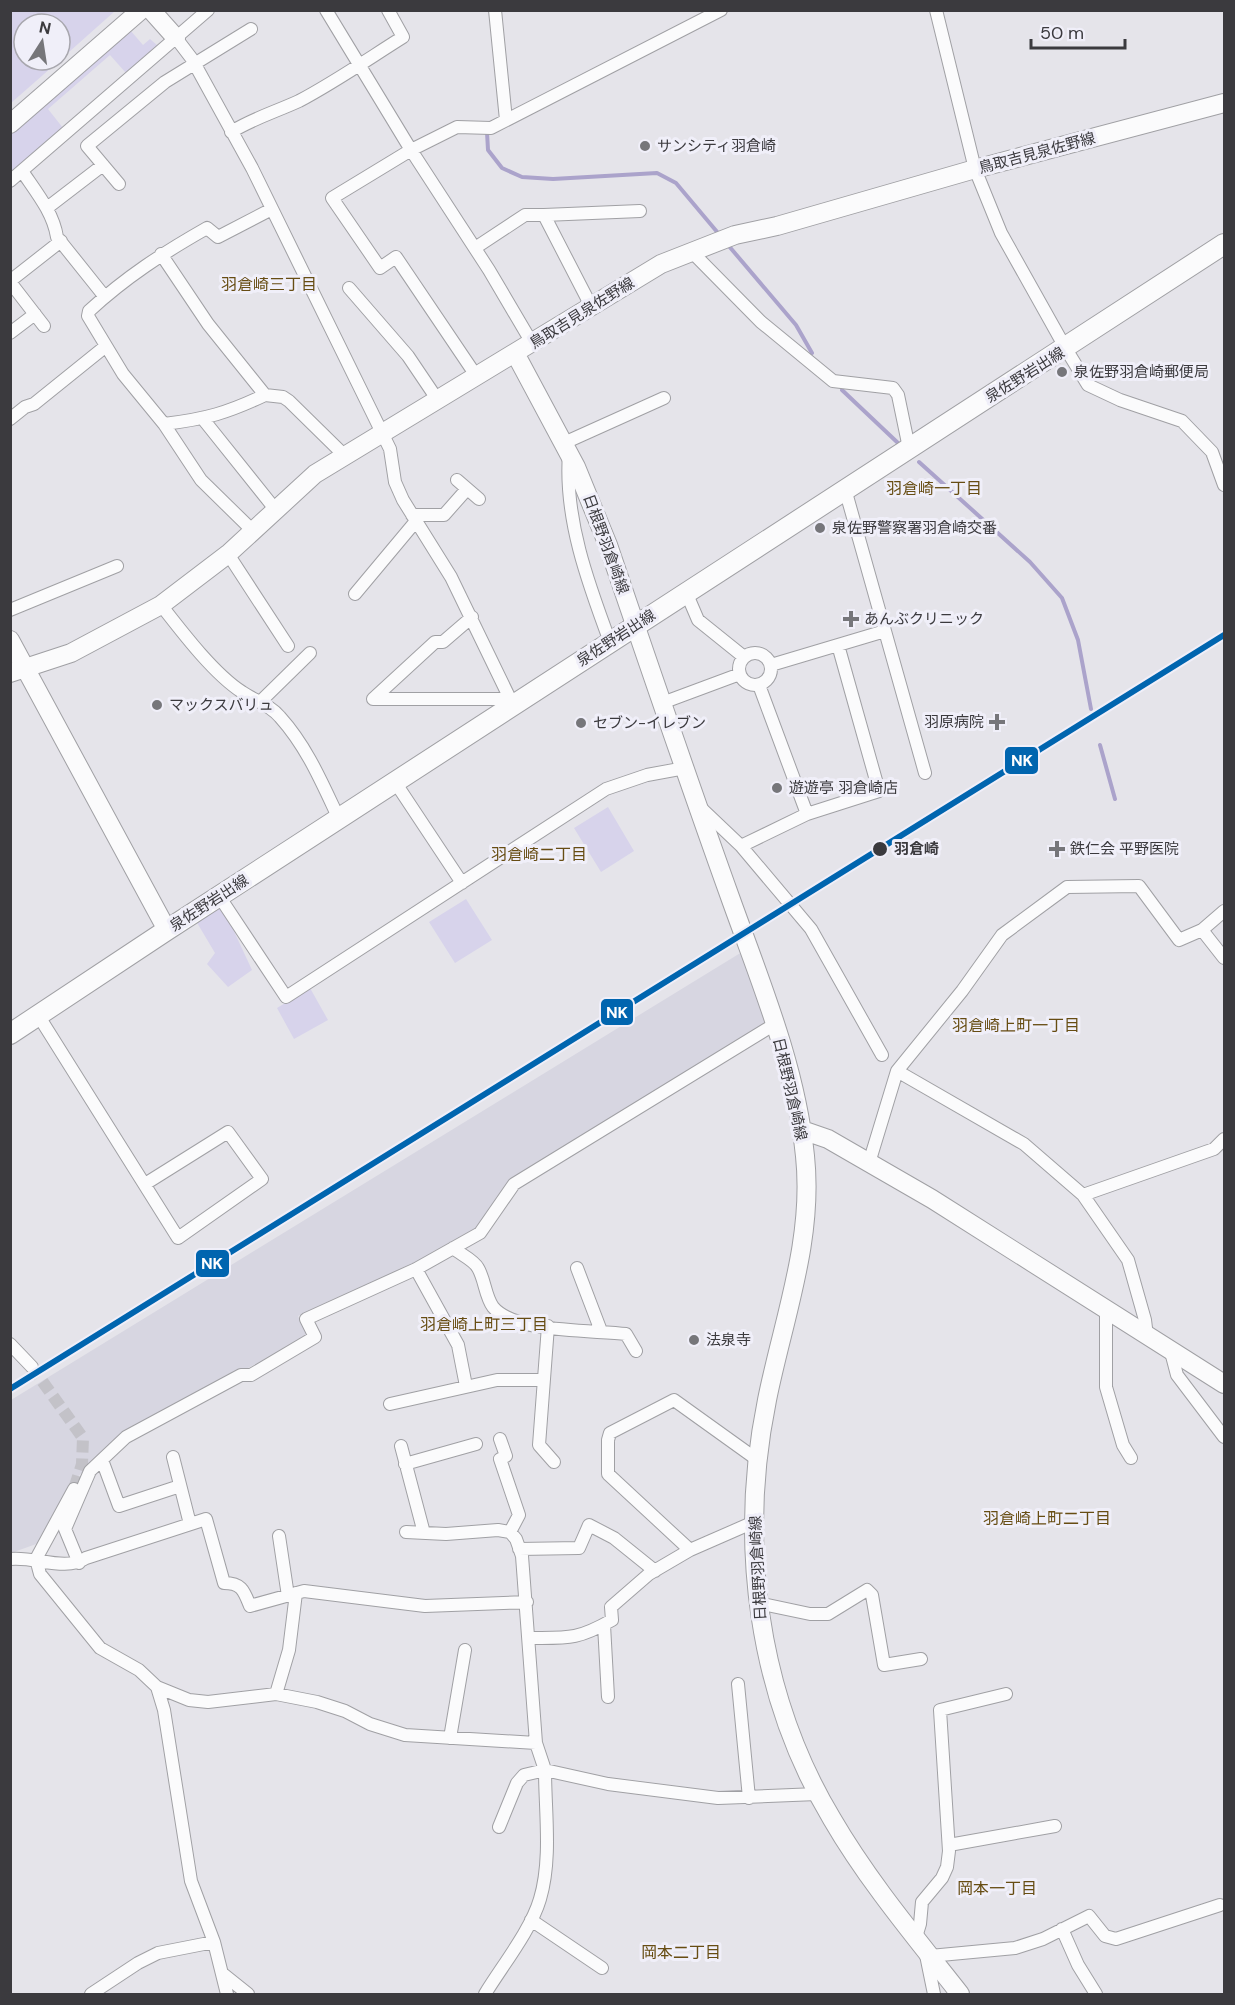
<svg xmlns="http://www.w3.org/2000/svg" width="1235" height="2005" font-family="'DM Sans','Noto Sans JP',sans-serif">
<style>
.built{fill:#d7d6e1}
.green{fill:#d7d3eb}
.lines{fill:none;stroke-linecap:round;stroke-linejoin:round}
.stream{stroke:#aba3cb;stroke-width:4}
.street-tunnel{stroke:#c3c2c8;stroke-width:12;stroke-dasharray:12 6;stroke-linecap:butt}
.street-casing{stroke:#a0a0a4;stroke-width:14}
.secondary-casing{stroke:#a0a0a4;stroke-width:20}
.primary-casing{stroke:#a0a0a4;stroke-width:22}
.street{stroke:#fbfbfc;stroke-width:12}
.secondary{stroke:#fbfbfc;stroke-width:18}
.primary{stroke:#fbfbfc;stroke-width:20}
.rail-1-casing{stroke:#f0eff9;stroke-width:10}
.rail-1{stroke:#0065af;stroke-width:6}
.poi-dot{fill:#76767a;stroke:#f0eff9;stroke-width:2}
.stop-dot{fill:#3b3a3e;stroke:#f0eff9;stroke-width:2}
.labels{text-anchor:middle;dominant-baseline:central;stroke-width:6;stroke-linejoin:round;paint-order:stroke}
.poi-label{font-size:15px;fill:#3b3a3e;stroke:#f0eff9;text-anchor:start}
.street-label{font-size:15px;fill:#3b3a3e;stroke:#f0eff9}
.stop-label{font-size:15px;font-weight:bold;fill:#3b3a3e;stroke:#f0eff9;text-anchor:start}
.neighbourhood-label{font-size:16px;fill:#674d13;stroke:#f0eff9}
.line-badge{stroke:#f0eff9;stroke-width:2}
.badge-label{font-size:16px;text-anchor:middle;font-weight:bold;fill:#fff}
</style>
<rect width="100%" height="100%" fill="#e5e4ea"/>
<path class="built" d="M 742,952 L 766,1020 L 764,1027 L 512,1181 L 479,1229 L 385,1280 L 298,1316 L 308,1336 L 124,1434 L 71,1483 L 42,1542 L 11,1553 L 11,1400 Z"/>
<path class="green" d="M 10,11 L 11,10 L 115,11 L 60,60 L 60,24 L 24,24 L 24,60 L 60,60 L 11,103 Z
M 130,30 L 143,45 L 150,39 L 158,46 L 126,73 L 110,55 L 48,109 L 63,128 L 12,172 L 10,134 Z
M 608,807 L 634,851 L 601,872 L 574,828 Z
M 219,899 L 252,970 L 228,987 L 207,964 L 215,953 L 193,916 Z
M 466,899 L 492,940 L 455,963 L 429,922 Z
M 310,988 L 328,1020 L 294,1039 L 277,1008 Z"/>
<g class="lines">
<path class="stream" d="M 487,132 L 488,150 L 502,168 L 522,177 L 553,179 L 657,173 L 676,183 L 718,233
M 728,245 L 796,325 L 812,353
M 842,390 L 898,443
M 919,462 L 1030,562 L 1062,598 L 1078,640 L 1091,709
M 1100,745 L 1115,799"/>
<path class="street-tunnel" d="M 32,1367 L 83,1438 L 82,1464 L 74,1489"/>
<g class="street-casing">
<path id="street" d="M 326,10 L 411,150 L 489,270 L 532,343
M 495,10 L 506,120
M 936,10 L 975,169 L 1001,233 L 1066,349 L 1088,385 L 1120,400 L 1182,421 L 1212,452 L 1224,485
M 176,38 L 192,59 L 252,168 L 390,449 L 395,482 L 403,500 L 451,577 L 513,705
M 231,132 C 254,118 275,112 299,101 C 335,82 368,59 403,37 L 388,10
M 22,171 C 36,192 53,212 57,237 L 105,297
M 10,181 L 208,10
M 119,184 L 87,146 L 165,82 L 251,29
M 47,208 L 103,165
M 544,215 L 640,211
M 475,248 L 525,215 L 544,215 L 591,306
M 691,251 L 761,322 L 833,381 L 893,388 L 898,395 L 909,448
M 161,254 L 208,324 L 265,395 L 283,397 L 289,401 L 344,455
M 10,281 L 61,241
M 10,282 L 44,326
M 349,288 L 408,356 L 437,399
M 10,333 L 35,314
M 477,377 L 396,257 L 380,268 L 332,198 L 411,150 L 457,127 L 491,128 L 721,10
M 10,419 L 25,407 L 34,404 L 106,346
M 203,419 L 275,509
M 164,424 C 206,419 227,413 265,395
M 564,443 L 664,398
M 569,454 C 564,518 588,583 610,642
M 457,480 L 479,499
M 845,489 L 925,773
M 412,515 L 444,515 L 467,489
M 252,530 L 201,480 L 164,424 L 123,374 L 88,316 L 89,311 C 126,277 163,253 207,228 L 218,237 L 270,210
M 228,554 L 288,646
M 686,592 L 698,620 L 744,657
M 355,594 L 416,521
M 161,605 C 182,632 214,674 242,692 C 255,701 269,704 280,717 C 307,747 322,783 339,819
M 10,610 L 117,566
M 472,617 L 443,642 L 435,642 L 373,699 L 510,699
M739 669a16 16 0 1 1 32 0a16 16 0 1 1-32 0Z
M 771,665 L 885,631
M 759,685 L 807,814 L 879,791 L 838,645
M 261,701 L 310,653
M 662,703 L 740,674
M 395,782 L 462,883
M 701,808 L 741,846 L 811,929 L 882,1055
M 741,846 L 807,814
M 219,896 L 286,997 L 606,789 L 647,775 L 685,768
M 1202,930 L 1224,958
M 38,1015 L 178,1238 L 262,1179 L 228,1132 L 145,1184
M 897,1071 L 1024,1144 L 1083,1195 L 1128,1260 L 1145,1320 L 1147,1336
M 869,1163 L 897,1071 L 962,991 L 1002,935 L 1067,887 L 1139,886 L 1179,940 L 1202,930 L 1224,911
M 1083,1195 L 1214,1149 L 1224,1139
M 453,1248 C 460,1254 474,1260 478,1268 C 485,1280 485,1296 493,1307 C 514,1333 593,1330 626,1334 L 636,1351
M 577,1268 L 601,1331
M 416,1269 L 458,1345 L 466,1386
M 1106,1310 L 1106,1387 L 1123,1445 L 1131,1458
M 548,1326 L 539,1445 L 554,1462
M 10,1344 L 32,1367
M 1171,1352 L 1177,1375 L 1224,1437
M 390,1404 L 497,1380 L 543,1380
M 500,1439 L 506,1456 L 500,1459 L 519,1515 L 510,1532
M 401,1446 L 424,1533
M 173,1457 L 190,1524
M 102,1460 L 119,1506 L 180,1486
M 405,1464 L 476,1444
M 406,1532 L 446,1534 L 498,1530 L 510,1532 L 516,1539 L 522,1556 L 536,1743
M 279,1536 L 288,1596
M 519,1549 L 579,1548 L 589,1525 L 614,1538 L 655,1571
M 690,1550 L 608,1474 L 608,1440 L 610,1433 L 674,1400 L 759,1461
M 10,1559 C 35,1556 65,1572 86,1558 L 206,1519 L 224,1583 C 242,1583 244,1591 250,1606 L 304,1591 L 425,1606 L 527,1602
M 36,1559 L 40,1574 L 100,1648 L 139,1670 L 157,1687 L 189,1700 L 208,1702 L 276,1694 L 317,1702 L 345,1711 L 370,1724 L 405,1735 L 536,1743 L 545,1770 L 608,1784 L 718,1798 L 817,1794
M 36,1559 L 74,1489
M 79,1563 L 65,1529 L 90,1471 L 126,1437 L 241,1375 L 251,1375 L 315,1337 L 306,1319 L 416,1269 L 480,1233 L 514,1184 L 775,1024
M 758,1603 L 810,1614 L 828,1614 L 867,1590 L 872,1595 L 884,1665 L 921,1659
M 604,1625 L 608,1697
M 529,1638 C 568,1638 577,1640 612,1620 L 611,1607 L 649,1574 L 690,1550 L 754,1522
M 738,1684 L 749,1798
M 157,1687 L 164,1710 L 191,1881 L 214,1942 L 227,1994
M 276,1694 L 289,1650 L 296,1593
M 450,1738 L 465,1650
M 949,1845 L 1055,1826
M 531,1920 L 602,1968
M 1062,1929 L 1078,1965 L 1096,1994
M 916,1937 L 920,1924 L 922,1902 L 942,1878 L 947,1867 L 949,1851 L 940,1710 L 1006,1694
M 926,1955 L 934,1994
M 930,1956 L 1015,1948 L 1043,1939 L 1089,1916 L 1105,1936 L 1116,1939 L 1220,1905
M 223,1974 L 248,1994
M 91,1994 L 138,1963 L 158,1953 L 214,1942
M 485,1994 C 502,1966 531,1930 540,1899 C 552,1859 545,1811 545,1770 L 524,1775 L 517,1783 L 499,1827"/>
</g>
<g class="secondary-casing">
<path id="secondary" d="M 151,10 L 176,38
M 10,124 L 141,10
M 515,353 L 576,467 L 608,545 C 648,663 688,780 730,897 C 760,981 796,1066 805,1156 C 814,1240 783,1320 767,1400 C 738,1542 757,1694 832,1819 C 868,1881 916,1938 960,1994
M 10,640 L 167,930
M 10,673 L 71,653 L 161,605 L 228,554 L 315,474 L 661,264 L 735,235 L 777,226 L 975,169 L 1224,103
M 802,1130 L 828,1139 L 932,1199 L 1224,1384"/>
</g>
<g class="primary-casing">
<path id="primary" d="M 10,1034 L 167,930 L 1224,244"/>
</g>
<use href="#street" class="street"/>
<use href="#secondary" class="secondary"/>
<use href="#primary" class="primary"/>
<g class="rail-1-casing">
<path id="rail-1" d="M 10,1389 L 1224,635"/>
</g>
<use href="#rail-1" class="rail-1"/>
</g>
<g class="poi-dot">
<circle cx="645" cy="146" r="6"/>
<circle cx="1062" cy="372" r="6"/>
<circle cx="820" cy="528" r="6"/>
<path d="M848 610h6v6h6v6h-6v6h-6v-6h-6v-6h6z"/>
<circle cx="157" cy="705" r="6"/>
<path d="M994 713h6v6h6v6h-6v6h-6v-6h-6v-6h6z"/>
<circle cx="581" cy="723" r="6"/>
<circle cx="777" cy="788" r="6"/>
<path d="M1054 840h6v6h6v6h-6v6h-6v-6h-6v-6h6z"/>
<circle cx="694" cy="1340" r="6"/>
</g>
<circle class="stop-dot" cx="880" cy="849" r="8"/>
<g class="labels">
<g class="poi-label">
<text x="657" y="146">サンシティ羽倉崎</text>
<text x="1074" y="372">泉佐野羽倉崎郵便局</text>
<text x="832" y="528">泉佐野警察署羽倉崎交番</text>
<text x="864" y="619">あんぶクリニック</text>
<text x="169" y="705">マックスバリュ</text>
<text x="984" y="722" text-anchor="end">羽原病院</text>
<text x="593" y="723">セブン-イレブン</text>
<text x="789" y="788">遊遊亭 羽倉崎店</text>
<text x="1070" y="849">鉄仁会 平野医院</text>
<text x="706" y="1340">法泉寺</text>
</g>
<g class="street-label">
<text transform="translate(1037 153) rotate(-15)">鳥取吉見泉佐野線</text>
<text transform="translate(582 313) rotate(-32)">鳥取吉見泉佐野線</text>
<text transform="translate(1025 375) rotate(-32)">泉佐野岩出線</text>
<text transform="translate(606 544) rotate(70)">日根野羽倉崎線</text>
<text transform="translate(616 638) rotate(-33)">泉佐野岩出線</text>
<text transform="translate(209 903) rotate(-33)">泉佐野岩出線</text>
<text transform="translate(790 1089) rotate(77)">日根野羽倉崎線</text>
<text transform="translate(758 1568) rotate(-93)">日根野羽倉崎線</text>
</g>
<g class="stop-label">
<text x="894" y="849">羽倉崎</text>
</g>
<g class="neighbourhood-label">
<text x="269" y="284">羽倉崎三丁目</text>
<text x="934" y="488">羽倉崎一丁目</text>
<text x="539" y="854">羽倉崎二丁目</text>
<text x="1016" y="1025">羽倉崎上町一丁目</text>
<text x="484" y="1324">羽倉崎上町三丁目</text>
<text x="1047" y="1518">羽倉崎上町二丁目</text>
<text x="997" y="1888">岡本一丁目</text>
<text x="681" y="1952">岡本二丁目</text>
</g>
</g>
<g class="line-badge">
<rect x="1004" y="746" width="35" height="29" rx="6" fill="#0065af"/>
<rect x="600" y="998" width="34" height="28" rx="6" fill="#0065af"/>
<rect x="195" y="1249" width="35" height="29" rx="6" fill="#0065af"/>
</g>
<g class="badge-label">
<text x="1022" y="766">NK</text>
<text x="617" y="1018">NK</text>
<text x="212" y="1269">NK</text>
</g>
<rect width="1235" height="2005" fill="none" stroke="#3b3a3e" stroke-width="24"/>
<g transform="translate(42 42) rotate(12)"><circle r="28" fill="#f0eff9" stroke="#a8a7ae" stroke-width="1.5"/>
<path d="M0-4.5L10 22L0 15L-10 22Z" fill="#76767a"/>
<text y="-9" font-size="16" font-weight="bold" text-anchor="middle" fill="#3b3a3e">N</text>
</g>
<path d="M1031 39v9h94v-9" fill="none" stroke="#3b3a3e" stroke-width="3"/>
<text x="1040" y="39" font-size="18" fill="#3b3a3e" stroke="#f0eff9" stroke-width="4.5" paint-order="stroke">50 m</text>
</svg>
